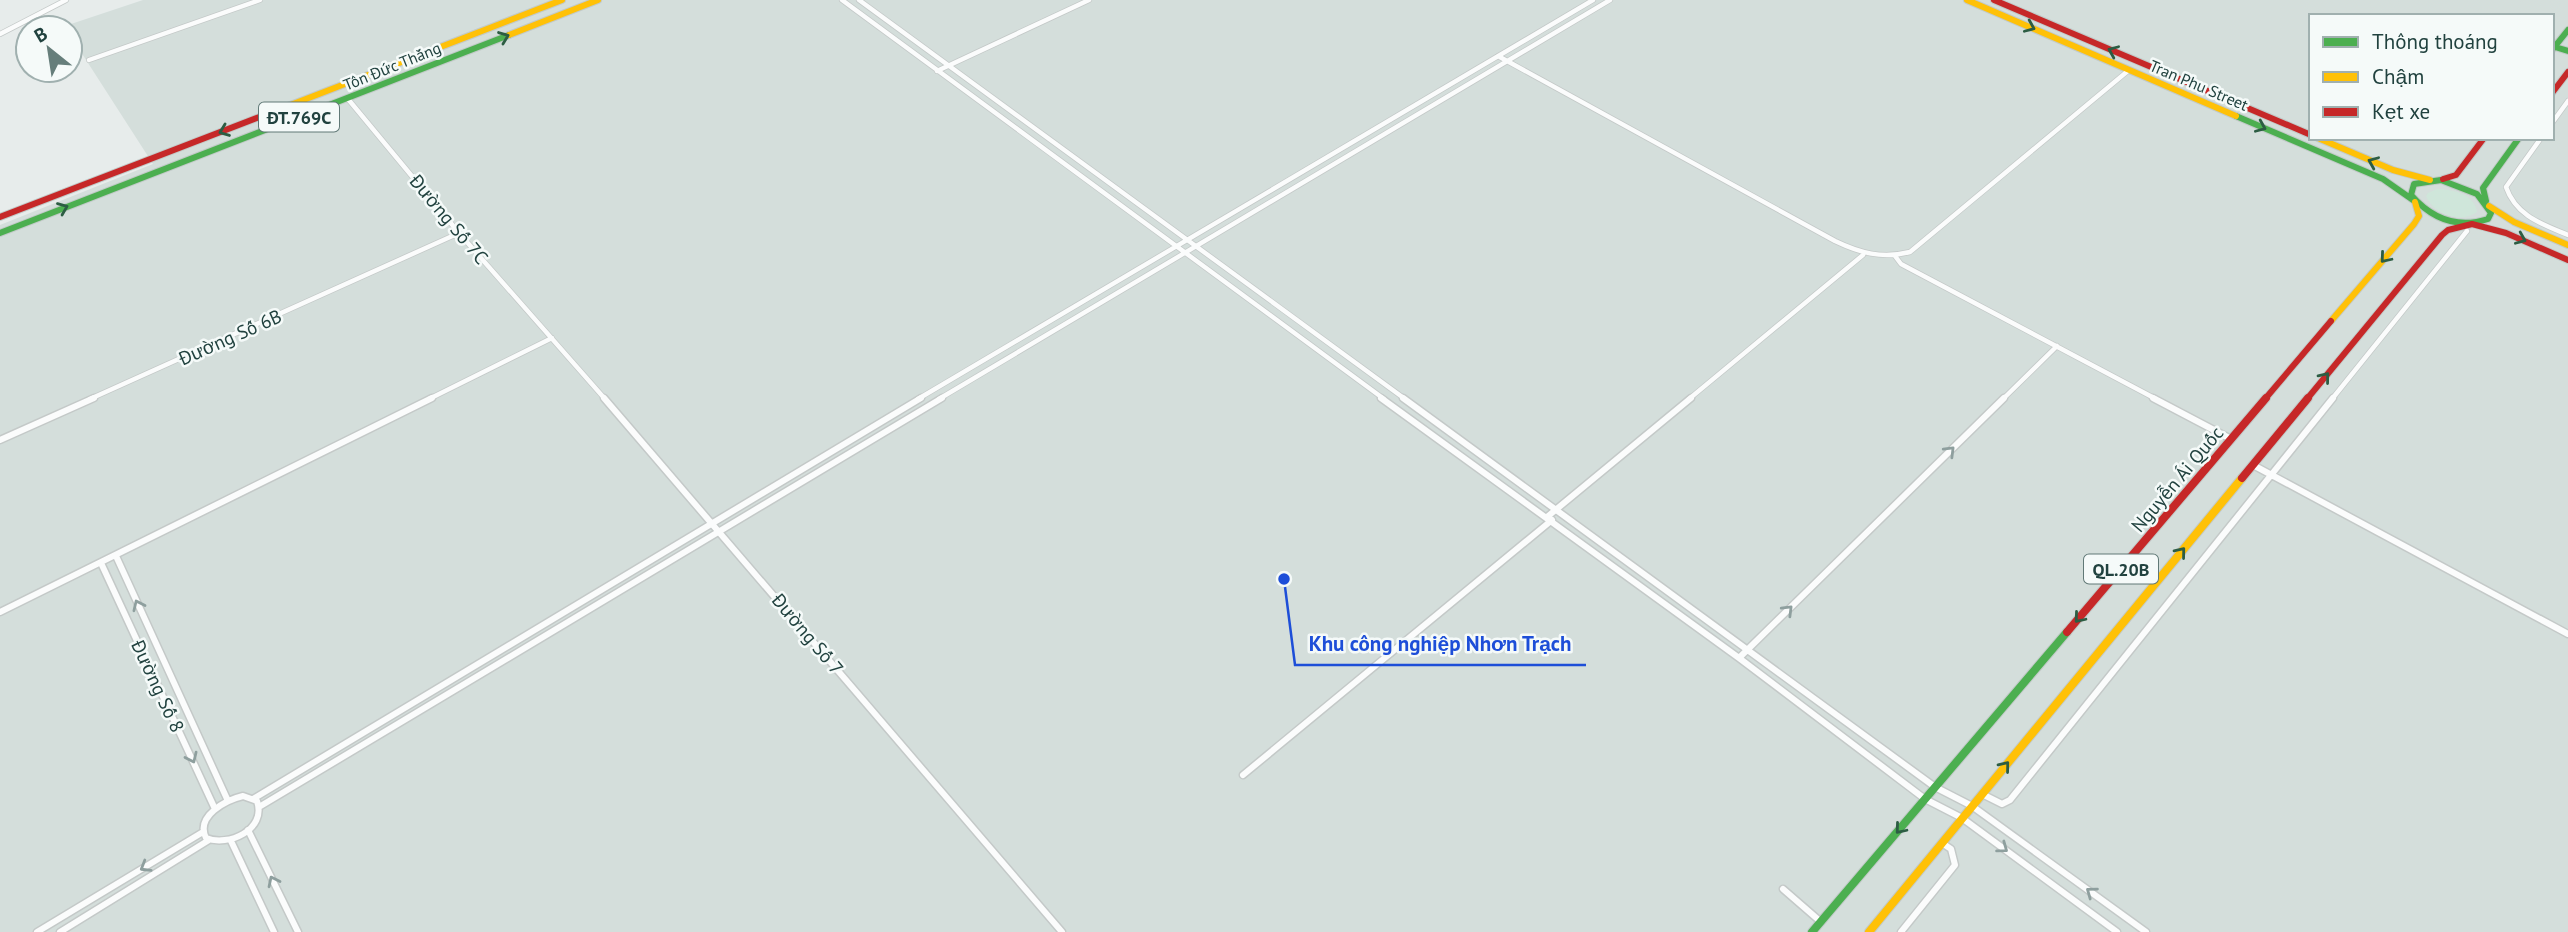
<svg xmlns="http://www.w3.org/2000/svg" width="2568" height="932" font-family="'PT Sans',sans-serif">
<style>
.built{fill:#d4dedb;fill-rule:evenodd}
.green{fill:#cfe6da}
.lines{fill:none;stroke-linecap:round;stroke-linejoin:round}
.street-far1-casing{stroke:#c4c9c8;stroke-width:6}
.street-casing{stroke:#c4c9c8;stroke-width:9}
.fast-far1-casing{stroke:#c2cac8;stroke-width:8}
.fast-casing{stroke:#c2cac8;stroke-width:10}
.slow-far1-casing{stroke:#c2cac8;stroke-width:8}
.slow-casing{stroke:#c2cac8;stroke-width:10}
.jam-far1-casing{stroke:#c2cac8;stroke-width:8}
.jam-casing{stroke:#c2cac8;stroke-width:10}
.street-far1{stroke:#fbfcfc;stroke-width:4.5}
.street{stroke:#fbfcfc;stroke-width:6}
.fast-far1{stroke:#4caf50;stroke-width:6}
.fast{stroke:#4caf50;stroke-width:8}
.slow-far1{stroke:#ffc107;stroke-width:6}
.slow{stroke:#ffc107;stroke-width:8}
.jam-far1{stroke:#c62828;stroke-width:6}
.jam{stroke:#c62828;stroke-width:8}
.oneway{stroke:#2c5d43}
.oneway2{stroke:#8e9f9e}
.labels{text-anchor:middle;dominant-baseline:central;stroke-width:5;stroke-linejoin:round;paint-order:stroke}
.far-street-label{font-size:16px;fill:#21423f;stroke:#f5faf9}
.shield{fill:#f5faf9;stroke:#617977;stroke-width:2}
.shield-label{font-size:18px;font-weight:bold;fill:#21423f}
.street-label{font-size:19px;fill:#21423f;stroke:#f5faf9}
.leader{fill:none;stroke:#1d4ed8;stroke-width:2.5}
.callout-dot{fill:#1d4ed8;stroke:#f5faf9;stroke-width:2.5}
.callout-label{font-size:21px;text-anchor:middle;font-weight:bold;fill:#1d4ed8;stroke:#f5faf9;stroke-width:5;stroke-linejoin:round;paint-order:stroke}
</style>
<rect width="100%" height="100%" fill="#e7eceb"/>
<path class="built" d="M 143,0 L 2568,0 L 2568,932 L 0,932 L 0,225 L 153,164 L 70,35 L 70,28 L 65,26 ZM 2311,16 L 2552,16 L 2552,138 L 2311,138 Z"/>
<path class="green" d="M 2437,189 C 2453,189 2475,195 2477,212 C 2461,224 2433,214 2426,196 L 2428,193 Z"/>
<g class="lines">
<g class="street-far1-casing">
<path id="street-far1" d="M 842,0 L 1384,399
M 859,0 L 1405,399
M 0,34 L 66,0
M 1498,56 L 1835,241 C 1860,253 1882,259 1910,252 L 2129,70
M 89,60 L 260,0
M 937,71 L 1089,0
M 348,99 L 459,233 L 605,399
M 2552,123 L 2568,101
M 2541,138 L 2506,187 C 2516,216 2542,224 2568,235
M 1895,256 L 1901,264 L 2156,399
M 90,399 L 459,233
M 429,399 L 552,338
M 918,399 L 1593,0
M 939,399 L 1610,0
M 1689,399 L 1863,255
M 2003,399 L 2057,346
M 2332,399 L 2467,231"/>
</g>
<g class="street-casing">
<path id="street" d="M 604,398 L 1062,932
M 1381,398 L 1739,658 L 1925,799 L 1962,818 L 2117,932
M 1403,398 L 1935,787 L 1972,806 L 2146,932
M 2153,398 L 2231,439
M 0,440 L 94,398
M 2253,465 L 2568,634
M 1547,517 L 1691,398
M 116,556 L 228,801
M 101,563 L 215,809
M 0,612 L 432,398
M 1739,658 L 2004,398
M 1243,775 L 1552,520
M 1982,794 L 2002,804 L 2010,800 L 2333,398
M 243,796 L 257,801 C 267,830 228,847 206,838 C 195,816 226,800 243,796 Z
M 253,799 L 921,398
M 259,807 L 942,398
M 248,830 L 298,932
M 231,841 L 274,932
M 1783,889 L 1821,922
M 37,932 L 203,832
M 60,932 L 209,840
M 1901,932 L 1955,865 L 1951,849 L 1942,843"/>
</g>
<g class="fast-far1-casing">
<path id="fast-far1" d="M 2555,47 L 2568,51
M 2552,50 L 2568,30
M 2236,116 L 2383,179 L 2413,200
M 2441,180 L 2477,194 L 2491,213 L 2488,219 C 2457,229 2432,219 2411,195 L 2414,184 Z
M 2486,201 L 2483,188 L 2519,138
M 0,233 L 509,35"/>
</g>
<g class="fast-casing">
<path id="fast" d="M 1812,932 L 2067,632"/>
</g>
<g class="slow-far1-casing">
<path id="slow-far1" d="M 1967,0 L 2236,116
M 509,35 L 598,0
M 262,116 L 562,0
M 2318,138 L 2393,170 L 2430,180
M 2489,206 L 2514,222 L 2568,245
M 2331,321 L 2414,224 L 2419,216 L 2415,202"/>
</g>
<g class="slow-casing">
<path id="slow" d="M 1869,932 L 2242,478"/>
</g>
<g class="jam-far1-casing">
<path id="jam-far1" d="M 1994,0 L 2311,135
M 2552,93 L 2568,72
M 2443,179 L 2456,175 L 2484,138
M 0,217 L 262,116
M 2472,224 L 2506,233 L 2568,260
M 2265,399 L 2331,321
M 2307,399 L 2442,235 L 2448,230 L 2472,224"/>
</g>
<g class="jam-casing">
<path id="jam" d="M 2242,478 L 2308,398
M 2067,632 L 2266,398"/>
</g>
<use href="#street-far1" class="street-far1"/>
<use href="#street" class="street"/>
<use href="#fast-far1" class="fast-far1"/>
<use href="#fast" class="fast"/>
<use href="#slow-far1" class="slow-far1"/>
<use href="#slow" class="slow"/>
<use href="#jam-far1" class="jam-far1"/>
<use href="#jam" class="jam"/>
</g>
<defs><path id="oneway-chevron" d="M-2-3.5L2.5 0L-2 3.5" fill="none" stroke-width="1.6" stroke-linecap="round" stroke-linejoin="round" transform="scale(1.75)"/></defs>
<g class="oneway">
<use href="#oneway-chevron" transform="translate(2030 27) rotate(23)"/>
<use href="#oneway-chevron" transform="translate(504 37) rotate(-21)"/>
<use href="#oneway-chevron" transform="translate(2113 51) rotate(-157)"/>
<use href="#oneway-chevron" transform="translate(2261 127) rotate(23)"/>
<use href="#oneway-chevron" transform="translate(224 131) rotate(159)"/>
<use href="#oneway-chevron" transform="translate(2373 162) rotate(-157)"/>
<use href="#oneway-chevron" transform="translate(63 208) rotate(-22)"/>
<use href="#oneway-chevron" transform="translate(2521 239) rotate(23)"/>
<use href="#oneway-chevron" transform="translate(2385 258) rotate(130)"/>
<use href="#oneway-chevron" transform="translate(2325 377) rotate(-51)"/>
<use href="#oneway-chevron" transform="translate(2181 552) rotate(-51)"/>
<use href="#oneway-chevron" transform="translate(2079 618) rotate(130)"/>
<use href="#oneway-chevron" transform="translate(2005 766) rotate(-51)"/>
<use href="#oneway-chevron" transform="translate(1900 829) rotate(130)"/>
</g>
<g class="oneway2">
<use href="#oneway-chevron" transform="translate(1950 451) rotate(-45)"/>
<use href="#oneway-chevron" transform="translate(138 605) rotate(-115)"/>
<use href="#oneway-chevron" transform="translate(1788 610) rotate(-45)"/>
<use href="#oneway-chevron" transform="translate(192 758) rotate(65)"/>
<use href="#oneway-chevron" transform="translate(2003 848) rotate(36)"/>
<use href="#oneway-chevron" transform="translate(145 867) rotate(149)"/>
<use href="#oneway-chevron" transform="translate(273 881) rotate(-116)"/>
<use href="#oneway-chevron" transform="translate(2091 892) rotate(-144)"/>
</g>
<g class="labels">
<g class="far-street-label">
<text transform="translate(392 66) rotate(-22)">Tôn Đức Thắng</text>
<text transform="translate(2199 85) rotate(23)">Tran Phu Street</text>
</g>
<g class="shield">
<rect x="259" y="102.5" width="80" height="29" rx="5"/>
<rect x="2084" y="554.5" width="74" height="29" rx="5"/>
</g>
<g class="shield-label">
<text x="299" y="117">ĐT.769C</text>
<text x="2121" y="569">QL.20B</text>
</g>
<g class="street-label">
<text transform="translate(449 219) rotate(50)">Đường Số 7C</text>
<text transform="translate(230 337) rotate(-24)">Đường Số 6B</text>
<text transform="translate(2177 479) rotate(-50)">Nguyễn Ái Quốc</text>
<text transform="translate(808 634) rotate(50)">Đường Số 7</text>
<text transform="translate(158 686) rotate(65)">Đường Số 8</text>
</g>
</g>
<path class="leader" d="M1284 579L1295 665H1586"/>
<circle class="callout-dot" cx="1284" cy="579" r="7"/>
<g class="callout-label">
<text x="1440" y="651">Khu công nghiệp Nhơn Trạch</text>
</g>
<rect x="2309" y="14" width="245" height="126" fill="#f5faf9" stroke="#a0b0af" stroke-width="2"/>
<rect x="2323" y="37" width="35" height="10" fill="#4caf50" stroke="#a0b0af" stroke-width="2"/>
<text x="2372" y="49" font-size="21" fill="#21423f">Thông thoáng</text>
<rect x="2323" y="72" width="35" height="10" fill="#ffc107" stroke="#a0b0af" stroke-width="2"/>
<text x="2372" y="84" font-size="21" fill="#21423f">Chậm</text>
<rect x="2323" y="107" width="35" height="10" fill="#c62828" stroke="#a0b0af" stroke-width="2"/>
<text x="2372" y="119" font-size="21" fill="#21423f">Kẹt xe</text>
<g transform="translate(49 49) rotate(330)"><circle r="33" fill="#f5faf9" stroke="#a0b0af" stroke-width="2"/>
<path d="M0-5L12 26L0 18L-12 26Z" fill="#667e7b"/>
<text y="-10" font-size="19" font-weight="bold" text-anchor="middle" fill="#21423f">B</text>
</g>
</svg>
